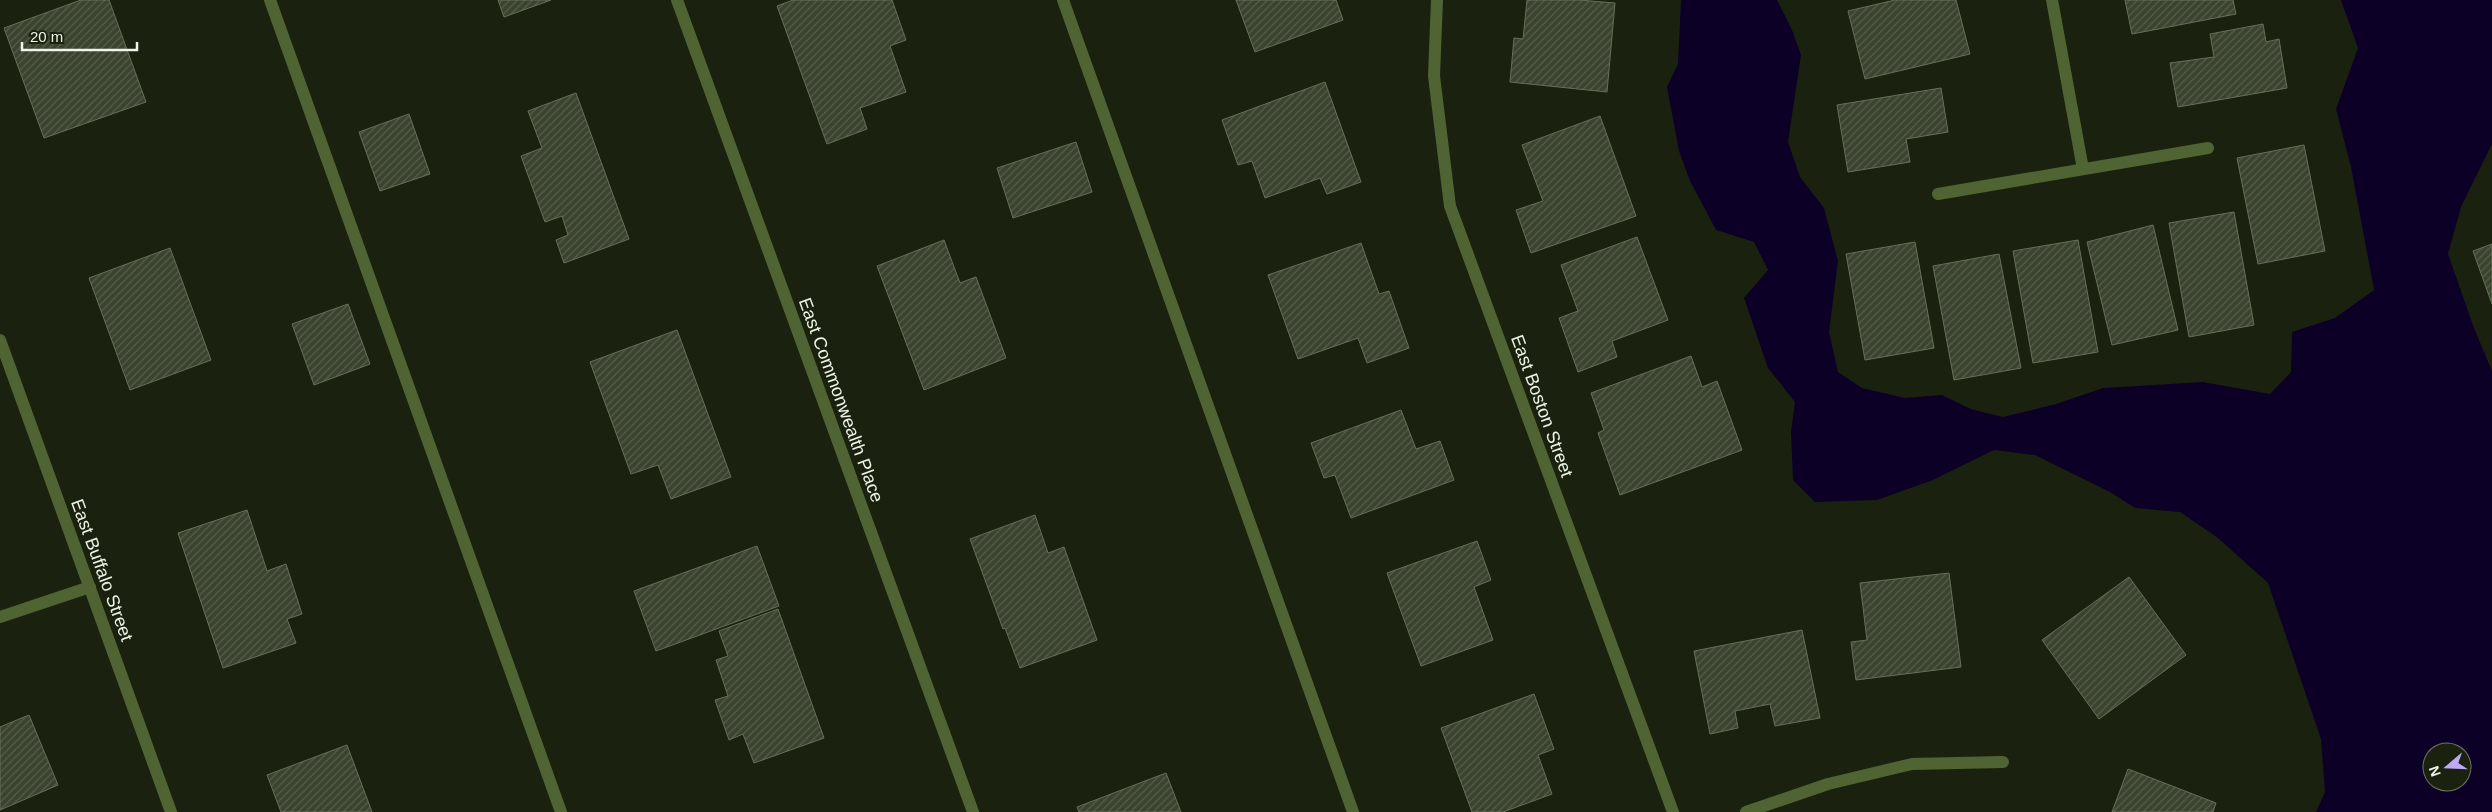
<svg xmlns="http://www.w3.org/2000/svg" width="2492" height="812" font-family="Arial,sans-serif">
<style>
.water{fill:#0d0027;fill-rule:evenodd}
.building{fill:url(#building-hatch);stroke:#667059}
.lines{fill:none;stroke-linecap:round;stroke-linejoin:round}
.service{stroke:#506433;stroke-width:12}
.minor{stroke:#506433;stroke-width:12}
.labels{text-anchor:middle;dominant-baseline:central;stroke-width:4.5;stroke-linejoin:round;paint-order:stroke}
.street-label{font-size:18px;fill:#eef4e7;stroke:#1a220f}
</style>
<defs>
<pattern id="building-hatch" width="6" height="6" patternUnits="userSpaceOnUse" patternTransform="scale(1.25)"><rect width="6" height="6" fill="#3a432e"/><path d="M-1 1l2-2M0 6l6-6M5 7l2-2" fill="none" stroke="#575f4c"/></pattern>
</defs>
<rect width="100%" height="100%" fill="#1a220f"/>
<path class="water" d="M 1681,0 L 1777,0 L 1792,30 L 1801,55 L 1788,142 L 1800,177 L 1824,208 L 1838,261 L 1829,332 L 1838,372 L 1862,388 L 1905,398 L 1942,395 L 1971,409 L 2003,417 L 2056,404 L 2103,388 L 2203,382 L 2270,394 L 2291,372 L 2292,332 L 2335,318 L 2374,290 L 2351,167 L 2336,109 L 2358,48 L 2341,0 L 2492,0 L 2492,144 L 2461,207 L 2448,254 L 2474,328 L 2492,371 L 2492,812 L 2316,812 L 2325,792 L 2321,739 L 2268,583 L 2218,538 L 2180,512 L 2135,508 L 2110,492 L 2035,455 L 1994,450 L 1933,480 L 1877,500 L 1815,502 L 1793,480 L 1791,432 L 1795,402 L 1768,368 L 1744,298 L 1768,270 L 1754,242 L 1716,230 L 1690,181 L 1679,151 L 1667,87 L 1678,64 ZM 2432,752 L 2462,752 L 2462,782 L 2432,782 Z"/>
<path class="building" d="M 81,0 L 109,0 L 146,102 L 44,138 L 4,28 Z
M 498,0 L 551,0 L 504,17 Z
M 793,0 L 892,0 L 906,40 L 890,46 L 906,92 L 860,108 L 867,129 L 827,144 L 777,6 Z
M 1236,0 L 1336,0 L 1343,20 L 1255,52 Z
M 1527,0 L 1579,0 L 1615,3 L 1607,92 L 1510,82 L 1514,38 L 1523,39 Z
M 1895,0 L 1956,0 L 1970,54 L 1865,79 L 1848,11 Z
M 2125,0 L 2233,0 L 2236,14 L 2132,34 Z
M 2263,24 L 2266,42 L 2279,39 L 2287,88 L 2178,107 L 2170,63 L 2214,57 L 2210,34 Z
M 1325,82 L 1361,182 L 1327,194 L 1320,178 L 1265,198 L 1252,161 L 1238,165 L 1222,120 Z
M 1941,88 L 1948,132 L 1906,139 L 1910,162 L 1848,172 L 1837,105 Z
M 576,93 L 629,239 L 564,263 L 556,240 L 568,235 L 562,216 L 545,222 L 521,156 L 542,148 L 528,111 Z
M 409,114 L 430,174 L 380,191 L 359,132 Z
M 1600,116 L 1636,216 L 1531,253 L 1516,210 L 1543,201 L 1522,145 Z
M 1076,142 L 1092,192 L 1013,218 L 997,168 Z
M 2304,145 L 2325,251 L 2258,264 L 2237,158 Z
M 2234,212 L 2254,325 L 2189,337 L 2169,223 Z
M 2153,225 L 2178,330 L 2112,345 L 2087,242 Z
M 1637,237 L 1668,320 L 1612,341 L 1617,357 L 1578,372 L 1559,318 L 1578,311 L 1561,265 Z
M 944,240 L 960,283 L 976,277 L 1006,358 L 924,390 L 877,266 Z
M 2078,240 L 2098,352 L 2033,363 L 2013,251 Z
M 1915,242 L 1934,348 L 1865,360 L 1846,254 Z
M 1361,243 L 1379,294 L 1389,291 L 1409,348 L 1367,363 L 1358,338 L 1298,359 L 1268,275 Z
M 2492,244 L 2492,304 L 2473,251 Z
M 170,248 L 211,360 L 130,390 L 89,278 Z
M 1999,254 L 2021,368 L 1954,380 L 1933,266 Z
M 348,304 L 370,364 L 314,385 L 292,324 Z
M 677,330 L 731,477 L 671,499 L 658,465 L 631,474 L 590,362 Z
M 1691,356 L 1702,387 L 1717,381 L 1742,450 L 1620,495 L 1598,433 L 1604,430 L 1591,393 Z
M 1401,410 L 1416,449 L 1440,441 L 1454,480 L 1351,518 L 1335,475 L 1324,478 L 1311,443 Z
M 247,510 L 267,571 L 286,564 L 302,614 L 287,619 L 296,643 L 223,668 L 178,533 Z
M 1035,515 L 1048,553 L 1064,547 L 1097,640 L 1020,668 L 1005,628 L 1003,629 L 970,539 Z
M 1477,541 L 1491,580 L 1474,587 L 1493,640 L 1421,666 L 1387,573 Z
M 757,546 L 779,606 L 656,651 L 634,591 Z
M 1949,573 L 1961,667 L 1856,680 L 1851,642 L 1867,640 L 1860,583 Z
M 2129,577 L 2186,655 L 2099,719 L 2042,640 Z
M 778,609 L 824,738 L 754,763 L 743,734 L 729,740 L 715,700 L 728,696 L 716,660 L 728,656 L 719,631 Z
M 1802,630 L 1820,718 L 1775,726 L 1770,704 L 1735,711 L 1738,728 L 1710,734 L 1694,651 Z
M 1534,694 L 1554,749 L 1538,755 L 1552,794 L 1503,812 L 1472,812 L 1441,728 Z
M 29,715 L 58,785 L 0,810 L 0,727 Z
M 347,745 L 372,812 L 281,812 L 267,775 Z
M 2128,769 L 2216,803 L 2213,812 L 2112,812 Z
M 1166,773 L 1181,812 L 1079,812 L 1077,807 Z"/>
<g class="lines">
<path class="service" d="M 270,0 L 561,812
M 1063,0 L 1353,812"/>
<path class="minor" d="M 677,0 L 973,812
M 1437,0 L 1434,76 L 1450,206 L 1673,812
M 2052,0 L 2083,169
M 1938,194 L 2208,148
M 0,340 L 171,812
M 0,617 L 90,587
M 1746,812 L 1828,784 L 1912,764 L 2003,762"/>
</g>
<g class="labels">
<g class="street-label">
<text transform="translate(841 400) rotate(70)">East Commonwealth Place</text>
<text transform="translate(1542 406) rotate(70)">East Boston Street</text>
<text transform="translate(102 570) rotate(70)">East Buffalo Street</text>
</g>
</g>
<g transform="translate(2447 767) rotate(251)"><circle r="24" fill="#1a220f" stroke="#6f7665"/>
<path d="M0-4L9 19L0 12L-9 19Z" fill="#bcaaf5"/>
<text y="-8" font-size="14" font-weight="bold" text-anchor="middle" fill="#eef4e7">N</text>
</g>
<path d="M22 42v8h115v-8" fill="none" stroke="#eef4e7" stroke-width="2.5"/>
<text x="30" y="42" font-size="15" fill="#eef4e7" stroke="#1a220f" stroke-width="4" paint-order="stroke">20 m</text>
</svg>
